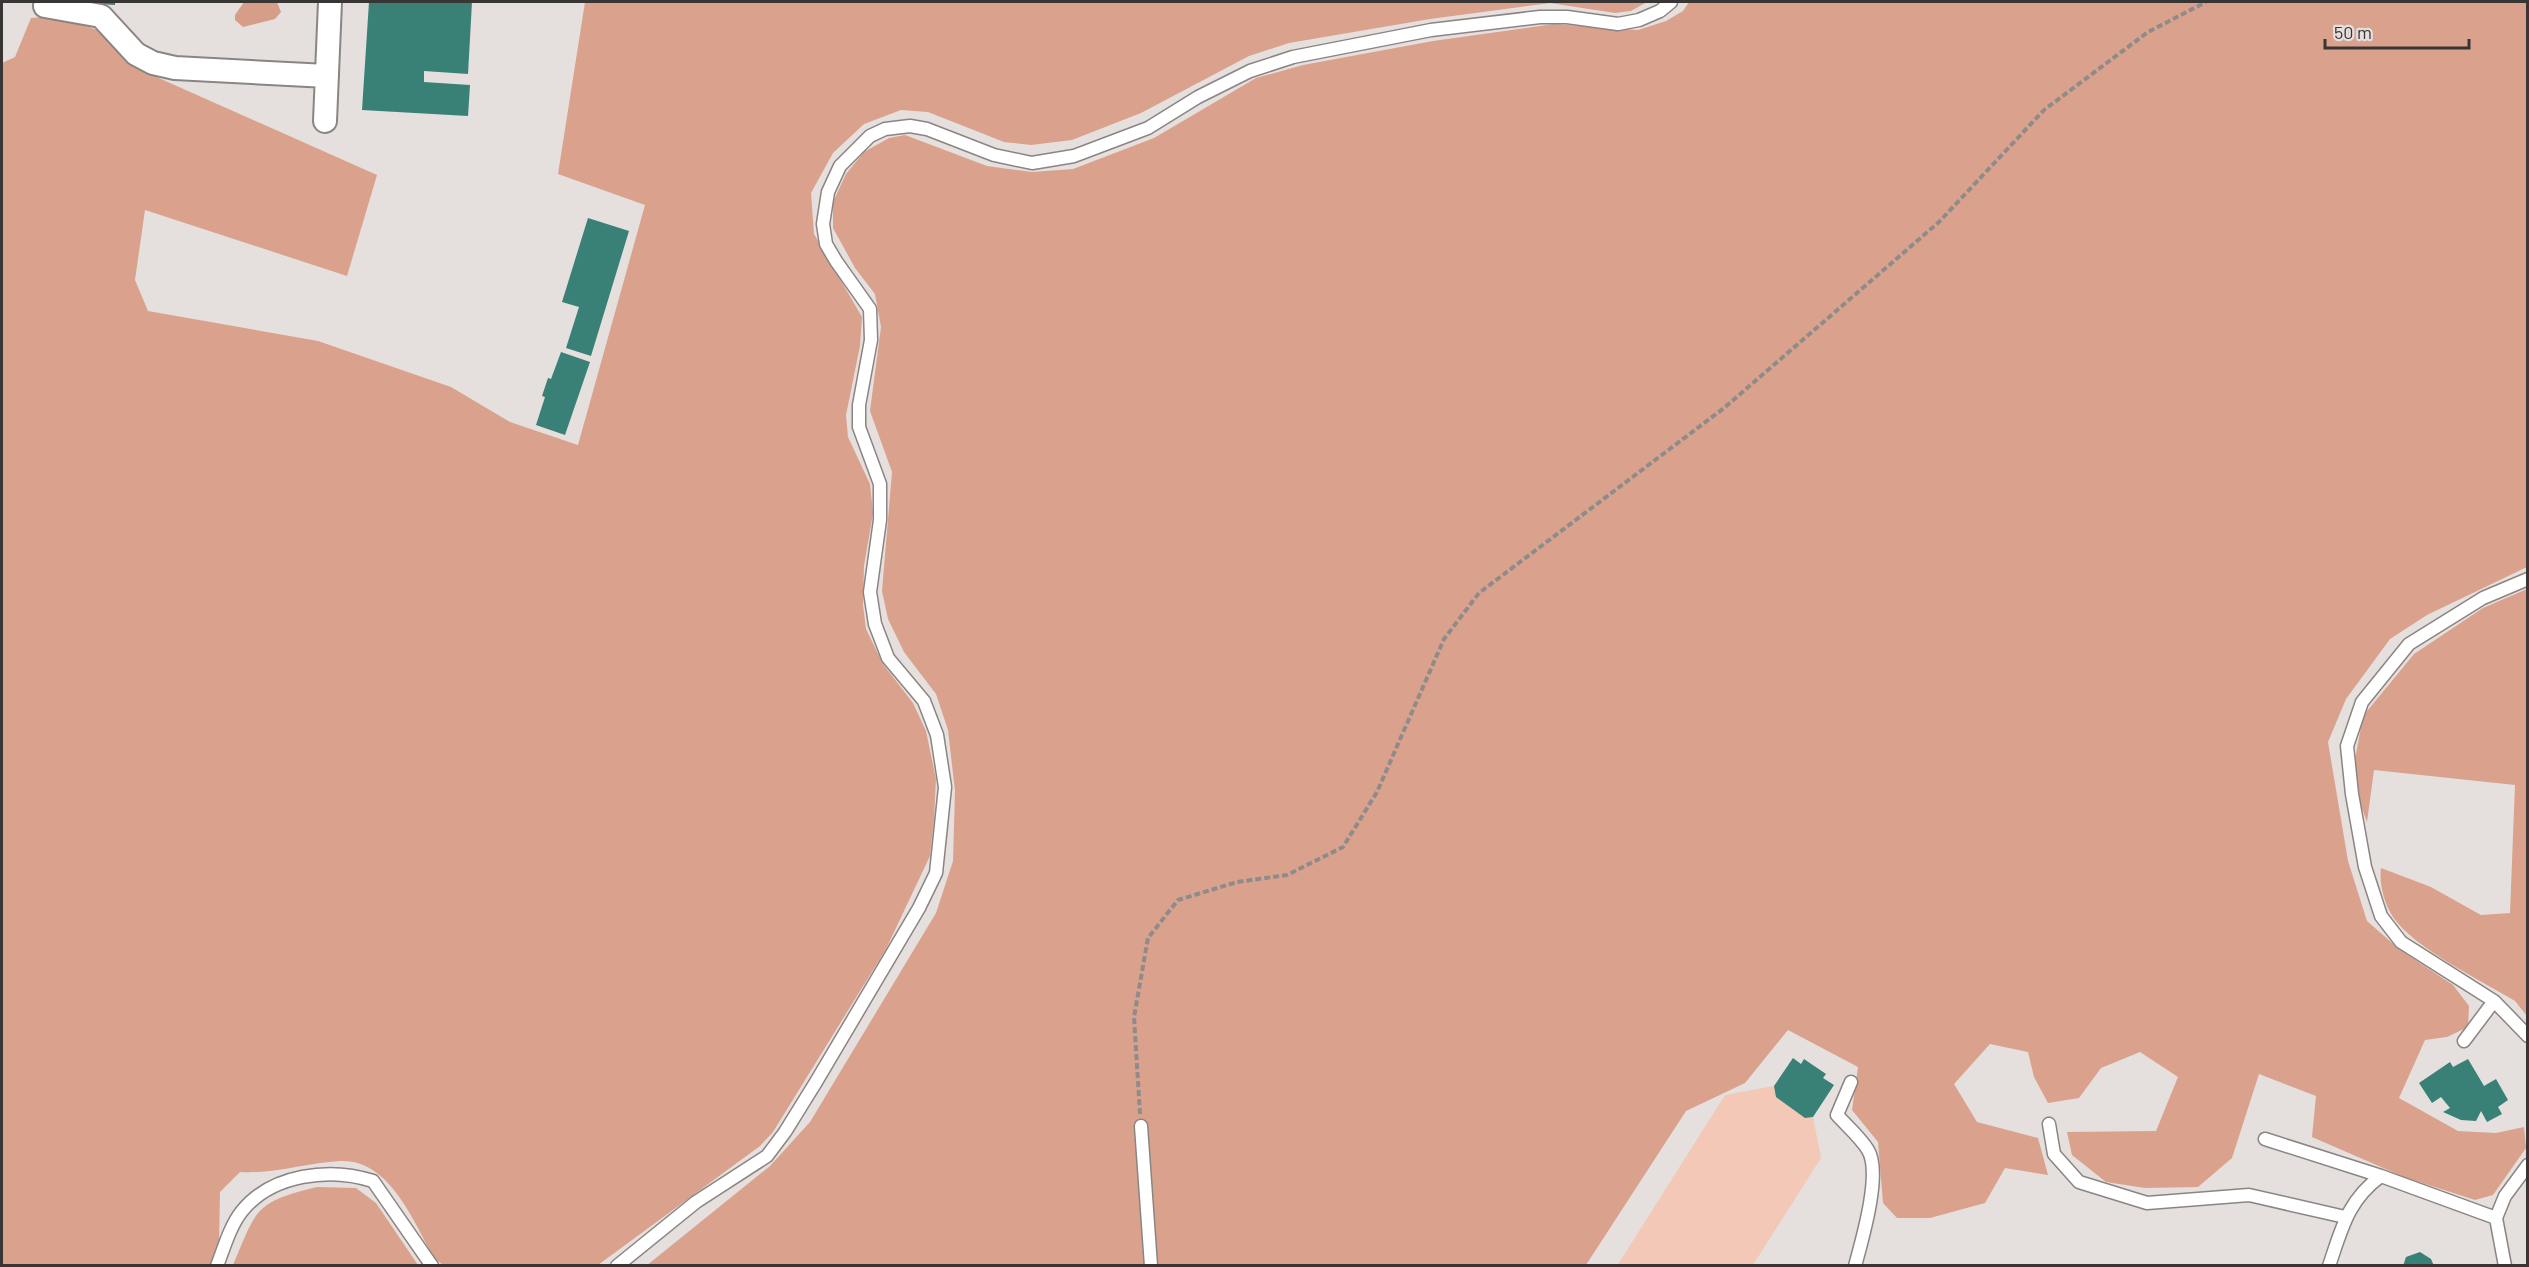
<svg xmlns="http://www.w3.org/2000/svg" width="2529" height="1267" font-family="Barlow,sans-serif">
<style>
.green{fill:#f4c8b7}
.forest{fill:#daa28d}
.water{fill:#d69e89}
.building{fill:#398076}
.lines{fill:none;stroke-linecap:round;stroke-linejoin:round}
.service-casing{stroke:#8a8583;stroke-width:15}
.minor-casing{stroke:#8a8583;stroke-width:26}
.path{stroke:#8f8b8a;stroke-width:4;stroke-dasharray:6 3;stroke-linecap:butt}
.service{stroke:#fff;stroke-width:12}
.minor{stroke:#fff;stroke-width:22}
</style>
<rect width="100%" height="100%" fill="#e5dfdd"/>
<path class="green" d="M 1774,1086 L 1813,1117 L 1821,1158 L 1753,1265 L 1617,1266 L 1725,1095 Z"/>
<path class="forest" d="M 585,2 L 1647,2 L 1631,11 L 1615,13 L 1550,3 L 1430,19 L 1289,43 L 1249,56 L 1141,113 L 1072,140 L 1031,145 L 1004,142 L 928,112 L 901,110 L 864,124 L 833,153 L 811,193 L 814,234 L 862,317 L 860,346 L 846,415 L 848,437 L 870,484 L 873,513 L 864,566 L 863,605 L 866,629 L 883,664 L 913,703 L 926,731 L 936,779 L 934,819 L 930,856 L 886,949 L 773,1132 L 760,1146 L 598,1265 L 443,1265 L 434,1258 C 414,1222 389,1158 340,1161 C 306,1163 275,1174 240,1172 L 220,1192 L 219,1244 L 211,1265 L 2,1266 L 2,63 L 15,57 L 31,18 L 59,16 L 97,30 L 134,67 L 377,175 L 347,276 L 145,210 L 135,280 L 148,311 L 318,341 L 451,387 L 510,422 L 578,445 L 645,205 L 558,174 Z
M 1689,2 L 2527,2 L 2527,567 L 2427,615 L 2390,639 L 2346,699 L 2328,742 L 2348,861 L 2367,921 L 2400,950 L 2453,985 L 2469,1006 L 2468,1027 L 2447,1037 L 2425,1040 L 2399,1098 L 2458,1131 L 2496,1133 L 2524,1127 L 2526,1148 L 2493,1195 L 2475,1200 L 2404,1177 L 2312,1137 L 2316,1096 L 2259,1074 L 2232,1158 L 2198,1187 L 2145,1188 L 2106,1182 L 2072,1155 L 2067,1132 L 2156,1131 L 2178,1077 L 2140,1052 L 2101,1068 L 2079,1098 L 2048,1103 L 2034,1077 L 2028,1052 L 1990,1044 L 1954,1084 L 1977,1122 L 2038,1138 L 2048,1175 L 2005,1168 L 1985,1203 L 1930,1218 L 1897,1218 L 1883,1203 L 1878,1142 L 1852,1110 L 1858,1067 L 1788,1030 L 1745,1083 L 1686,1111 L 1586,1265 L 646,1266 L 770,1166 L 810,1122 L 936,913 L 953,861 L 955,791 L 948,730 L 936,694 L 904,652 L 888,619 L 882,591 L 892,472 L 870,411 L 881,327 L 875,294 L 855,268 L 833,228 L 833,202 L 846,174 L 864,152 L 889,138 L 905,135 L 987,166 L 1032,172 L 1073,169 L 1154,138 L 1256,78 L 1303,65 L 1433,41 L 1554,24 L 1638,30 L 1666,21 L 1683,11 Z
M 2527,589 L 2527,1016 L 2515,1001 C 2482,981 2414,948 2393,917 C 2384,903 2379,884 2381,868 L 2431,887 L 2481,915 L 2510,913 L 2515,785 L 2374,770 L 2367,822 L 2354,787 L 2354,765 L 2363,716 L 2414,654 L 2483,608 Z
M 317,1187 L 356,1188 L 376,1203 L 418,1265 L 233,1265 C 257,1208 255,1202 317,1187 Z"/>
<path class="water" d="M 244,2 L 277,2 L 281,12 L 275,19 L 243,27 L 235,20 L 235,15 Z"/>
<path class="building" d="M 86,2 L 115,2 L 115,5 L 86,3 Z
M 369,2 L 472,2 L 468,74 L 424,71 L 424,82 L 470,85 L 468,116 L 362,110 Z
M 588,218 L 629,231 L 591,356 L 566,348 L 579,307 L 562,302 Z
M 561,352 L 590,362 L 565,435 L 536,425 L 545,397 L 542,396 L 548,378 L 551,379 Z
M 1793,1058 L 1801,1064 L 1804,1059 L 1826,1074 L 1823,1078 L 1834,1085 L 1813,1117 L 1805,1118 L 1776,1097 L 1774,1086 Z
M 2468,1059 L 2484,1086 L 2496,1079 L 2508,1100 L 2498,1107 L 2502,1114 L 2487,1122 L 2481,1111 L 2476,1121 L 2461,1120 L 2443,1112 L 2450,1108 L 2441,1097 L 2432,1103 L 2419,1083 L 2450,1062 L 2453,1067 Z
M 2420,1252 L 2431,1259 L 2434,1266 L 2403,1266 L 2406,1257 Z"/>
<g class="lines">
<g class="service-casing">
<path id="service" d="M 2528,579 L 2483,598 L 2409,644 L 2362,702 L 2347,746 L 2352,794 L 2365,867 L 2381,916 L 2401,942 L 2494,1001 L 2528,1036
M 2464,1041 L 2494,1001
M 1851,1082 L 1837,1115 C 1847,1126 1861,1138 1868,1150 C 1882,1173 1862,1240 1855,1266
M 2049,1124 L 2054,1154 L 2079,1182 L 2147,1203 L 2249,1195 L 2345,1217
M 1141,1126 L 1151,1266
M 2265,1139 L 2381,1176
M 217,1266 C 224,1248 230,1226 242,1211 C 272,1174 330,1167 373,1181 L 432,1266
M 617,1266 L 696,1202 L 767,1156 L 785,1132 L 816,1082 L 919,908 L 936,873 L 945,787 L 937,735 L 924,701 L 888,658 L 875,624 L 870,592 L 880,520 L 880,484 L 859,427 L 859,405 L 871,340 L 870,309 L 836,261 L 826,244 L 823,224 L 828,192 L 840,166 L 870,136 L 885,129 L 910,126 L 927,129 L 994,155 L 1032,163 L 1074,156 L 1148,128 L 1198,97 L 1250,71 L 1293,57 L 1431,30 L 1540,17 L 1567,17 L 1618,24 L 1639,20 L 1660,11 L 1671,2
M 2329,1266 C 2342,1228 2348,1200 2381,1176 L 2496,1218
M 2505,1266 L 2496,1218 L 2505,1196 L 2528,1165"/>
</g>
<g class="minor-casing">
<path id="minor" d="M 45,6 L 101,16 L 136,54 L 153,63 L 175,68 L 327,76
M 325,121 L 330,2"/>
</g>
<path class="path" d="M 1140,1114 L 1134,1017 L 1148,938 L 1178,900 L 1237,882 L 1287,875 L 1343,847 L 1377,792 L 1444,639 L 1479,593 L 1724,408 L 1939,222 L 2044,110 L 2148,32 L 2206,2"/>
<use href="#service" class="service"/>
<use href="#minor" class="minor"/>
</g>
<rect width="2529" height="1267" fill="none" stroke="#383535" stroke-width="6"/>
<path d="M2325 39v9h144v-9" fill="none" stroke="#383535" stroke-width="3"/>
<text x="2334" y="39" font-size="18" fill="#383535" stroke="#e5dfdd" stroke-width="4.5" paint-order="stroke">50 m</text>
</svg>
